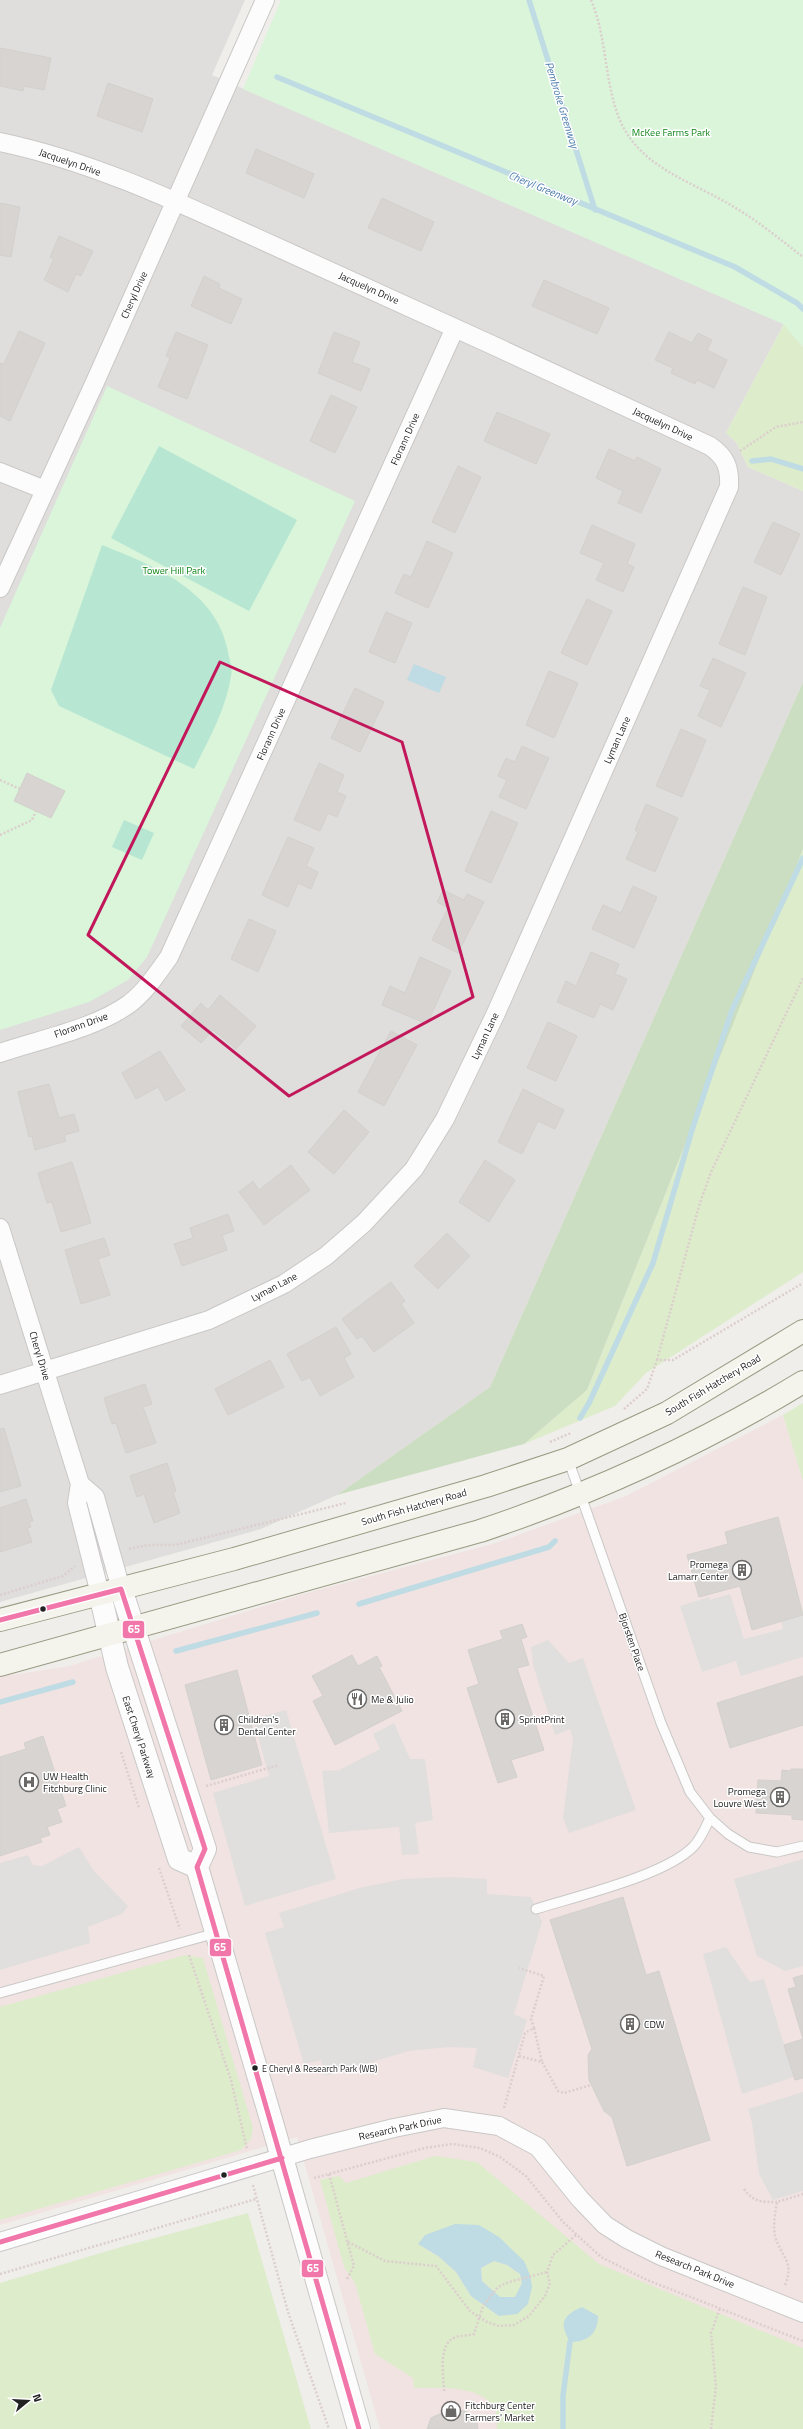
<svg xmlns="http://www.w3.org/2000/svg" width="803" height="2429" font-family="'Titillium Web',sans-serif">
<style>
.residential{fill:#dfdedc}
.commercial{fill:#f1e3e1}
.grass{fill:#ddeccb;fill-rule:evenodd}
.forest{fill:#cbdec1}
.park{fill:#daf5da}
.pitch{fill:#b7e6d2}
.parking{fill:#e0dfde}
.water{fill:#bfdbe3;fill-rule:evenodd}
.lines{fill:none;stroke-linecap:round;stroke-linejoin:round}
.stream{stroke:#bfdbe3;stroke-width:5.5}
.building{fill:#d7d4d2;stroke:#d3d0cc}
.service-casing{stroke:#c9c8c7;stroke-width:11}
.minor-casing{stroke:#c9c8c7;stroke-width:20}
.tertiary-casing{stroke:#c9c8c7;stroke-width:24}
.secondary-casing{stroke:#999a82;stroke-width:24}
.path{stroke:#dccecd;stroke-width:2.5;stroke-dasharray:2 2;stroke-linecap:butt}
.service{stroke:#fdfcfc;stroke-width:9}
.minor{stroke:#fdfcfc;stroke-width:18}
.tertiary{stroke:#fdfcfc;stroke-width:22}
.secondary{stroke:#f4f4ed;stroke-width:22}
.bus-1-casing{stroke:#fff;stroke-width:8}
.bus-1{stroke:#f177aa;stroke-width:5}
.marked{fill:none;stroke:#c2185b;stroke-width:3;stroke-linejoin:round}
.bus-dot{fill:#222;stroke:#fff;stroke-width:1.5}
.labels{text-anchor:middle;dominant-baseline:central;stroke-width:3;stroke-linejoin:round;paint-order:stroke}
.bus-label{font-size:9px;fill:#222;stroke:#fff;text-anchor:start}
.park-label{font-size:10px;fill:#0c8416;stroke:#fff}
.street-label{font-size:10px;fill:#222;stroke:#fff}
.poi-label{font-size:10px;fill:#222;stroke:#fff;text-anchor:start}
.water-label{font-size:11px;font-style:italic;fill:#4a7aab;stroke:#fff}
.line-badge{stroke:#fff;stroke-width:1.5}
.badge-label{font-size:11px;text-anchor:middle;font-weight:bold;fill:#fff}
</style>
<rect width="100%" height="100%" fill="#f0eeeb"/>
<path class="residential" d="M 0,0 L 245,0 L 212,75 L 784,324 L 726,433 L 736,442 L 748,467 L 803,491 L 803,682 L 490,1387 L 337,1495 L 261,1529 L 0,1602 Z"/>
<path class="commercial" d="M 783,1415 L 803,1481 L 803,2429 L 380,2429 L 297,2137 L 0,2225 L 0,1677 L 69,1666 L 303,1594 L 496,1543 L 626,1496 Z"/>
<path class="grass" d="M 784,324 L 803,347 L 803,491 L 748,467 L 736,442 L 726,433 Z
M 803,849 L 803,1272 L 646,1373 L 615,1406 L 524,1444 L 587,1390 Z
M 803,1403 L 803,1481 L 783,1415 Z
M 185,1955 L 203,1958 L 253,2128 L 251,2139 L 241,2150 L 0,2220 L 0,2007 Z
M 435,2156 L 477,2162 L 599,2264 L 803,2348 L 803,2429 L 497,2429 C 496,2424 497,2418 496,2413 C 488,2384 437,2388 414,2388 L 413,2378 L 375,2354 L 355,2283 L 344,2267 L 320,2180 L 339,2176 L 346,2183 ZM 427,2250 L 524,2261 L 527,2304 L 499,2316 L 471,2296 L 456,2272 L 438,2256 Z
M 248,2213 L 311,2429 L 0,2429 L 0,2283 L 121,2247 Z
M 494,2261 L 507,2265 L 520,2274 L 522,2283 L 515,2297 L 500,2297 L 482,2281 L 481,2268 Z"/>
<path class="forest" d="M 803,682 L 803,849 L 587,1390 L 524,1444 L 337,1495 L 490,1387 Z"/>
<path class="park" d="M 281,0 L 803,0 L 803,347 L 783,324 L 243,89 Z
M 107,386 L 355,501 L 147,957 L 128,980 L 89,1002 L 0,1030 L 0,628 Z"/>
<path class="pitch" d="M 159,446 L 297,520 L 249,611 L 111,538 Z
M 102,545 C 154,566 217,590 228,652 C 229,659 233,668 231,676 C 226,709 209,739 194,769 L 59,706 L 51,690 Z
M 124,820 L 154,833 L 142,860 L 112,847 Z"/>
<path class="parking" d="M 730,1594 L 744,1639 L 783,1629 L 781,1621 L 803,1615 L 803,1657 L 741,1676 L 736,1661 L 702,1672 L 680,1606 L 709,1597 L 710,1600 Z
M 548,1640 L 569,1663 L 583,1658 L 636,1810 L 569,1833 L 563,1818 L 573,1738 L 570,1729 L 555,1735 L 533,1665 L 531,1647 Z
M 286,1710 L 336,1879 L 245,1906 L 213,1793 L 269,1776 L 253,1719 Z
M 394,1723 L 410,1759 L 425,1759 L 433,1820 L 415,1823 L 419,1854 L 402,1855 L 399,1827 L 329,1833 L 322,1771 L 339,1770 L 380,1749 L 373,1734 Z
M 79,1847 L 94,1871 L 128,1906 L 122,1914 L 88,1927 L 90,1943 L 0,1970 L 0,1863 L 28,1855 L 33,1865 L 42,1866 Z
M 803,1859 L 803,1966 L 785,1971 L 757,1956 L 734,1879 Z
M 449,1877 L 487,1879 L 487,1894 L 531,1897 L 542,1922 L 514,2014 L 527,2020 L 508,2078 L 473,2067 L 477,2048 L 449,2047 L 409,2051 L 325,2076 L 321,2060 L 304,2064 L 265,1933 L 284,1927 L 279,1913 L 359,1888 L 403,1879 Z
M 726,1947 L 750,1982 L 764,1979 L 794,2077 L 742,2094 L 703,1954 Z
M 803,2092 L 803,2191 L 773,2200 L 759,2174 L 752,2123 L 748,2109 Z"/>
<path class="water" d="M 414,664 L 446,677 L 439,693 L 407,680 Z
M 455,2224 L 479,2225 L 499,2237 L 524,2261 L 530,2275 L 532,2287 L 528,2304 L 517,2314 L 499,2316 L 471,2296 L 456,2272 L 438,2256 L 418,2244 L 425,2235 ZM 494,2261 L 507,2265 L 520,2274 L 522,2283 L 515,2297 L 500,2297 L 482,2281 L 481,2268 Z
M 582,2307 L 598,2316 C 598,2334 587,2342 570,2342 C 559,2323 562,2316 582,2307 Z"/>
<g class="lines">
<path class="stream" d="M 529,0 L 595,210
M 277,77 L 735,267 L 797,303 L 803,309
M 752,461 L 771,459 L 803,469
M 580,1418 L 589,1403 L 653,1263 L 692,1130 L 732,1010 L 803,858
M 359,1604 L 549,1547 L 555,1541
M 176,1651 L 317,1613
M 0,1702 L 73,1682
M 563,2429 L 563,2396 L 570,2342"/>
</g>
<path class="building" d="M 0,48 L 51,58 L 44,90 L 24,86 L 23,91 L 0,86 Z
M 108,83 L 153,99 L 142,132 L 97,116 Z
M 256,149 L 314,174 L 304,198 L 246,173 Z
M 382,198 L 434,222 L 421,251 L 368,228 Z
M 0,203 L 20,207 L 11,257 L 0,255 Z
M 59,236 L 93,251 L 81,276 L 76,274 L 68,292 L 44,280 L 54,259 L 50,257 Z
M 204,276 L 220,284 L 219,288 L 242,299 L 231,324 L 191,306 Z
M 544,280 L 609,308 L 597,334 L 532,306 Z
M 19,331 L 45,343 L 10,421 L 0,416 L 0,363 L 4,364 Z
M 176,332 L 208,345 L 187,399 L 158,387 L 170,358 L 166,356 Z
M 334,332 L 360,342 L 352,362 L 370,369 L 361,391 L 318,373 Z
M 669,332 L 692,343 L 698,333 L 712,340 L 707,350 L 727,360 L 714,388 L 697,380 L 695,384 L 671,373 L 673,368 L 655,360 Z
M 331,395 L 357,407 L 335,453 L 310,441 Z
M 497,412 L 550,434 L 536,464 L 484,441 Z
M 609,449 L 635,461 L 637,457 L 661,469 L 641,513 L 618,503 L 623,491 L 596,478 Z
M 458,466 L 481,477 L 455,533 L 432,522 Z
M 773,522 L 800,534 L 781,575 L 754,562 Z
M 592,525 L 635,544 L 627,564 L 634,567 L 623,592 L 596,580 L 604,563 L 580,553 Z
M 427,541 L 453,553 L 428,608 L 395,593 L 404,574 L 411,577 Z
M 743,587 L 767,597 L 745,655 L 719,644 Z
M 587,599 L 612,611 L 587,665 L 561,653 Z
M 386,612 L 412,623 L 395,663 L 369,652 Z
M 713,658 L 746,673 L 721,727 L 698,716 L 710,690 L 700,686 Z
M 549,671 L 578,683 L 554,738 L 526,725 Z
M 355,688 L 384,702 L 360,752 L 331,738 Z
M 681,729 L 706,740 L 682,797 L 656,786 Z
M 522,746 L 549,758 L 526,809 L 499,797 L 507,780 L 498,776 L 506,758 L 515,762 Z
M 319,763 L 344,775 L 337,792 L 346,796 L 337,817 L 328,813 L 320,831 L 294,820 Z
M 27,773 L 65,791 L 51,818 L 14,801 Z
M 646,804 L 678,818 L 655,872 L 626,859 L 638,832 L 635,830 Z
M 491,811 L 518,823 L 491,883 L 465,871 Z
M 288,837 L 314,848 L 306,866 L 318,872 L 311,889 L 298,883 L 288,907 L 262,895 Z
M 633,886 L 657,897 L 634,948 L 592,929 L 603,905 L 621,913 Z
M 443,890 L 464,900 L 467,894 L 484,902 L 458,953 L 432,940 L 448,908 L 437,902 Z
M 249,919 L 276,931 L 258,972 L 231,959 Z
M 591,952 L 619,964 L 615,974 L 627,979 L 613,1010 L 600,1004 L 594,1018 L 557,1002 L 566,981 L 576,986 Z
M 420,957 L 451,971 L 427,1024 L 382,1005 L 390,986 L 405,993 Z
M 220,995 L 256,1026 L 236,1049 L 213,1030 L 201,1043 L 181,1026 L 201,1003 L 208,1010 Z
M 548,1022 L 577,1036 L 556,1081 L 527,1068 Z
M 391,1031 L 417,1045 L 384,1106 L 358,1092 Z
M 160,1051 L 185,1090 L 166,1101 L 158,1087 L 136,1099 L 122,1073 Z
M 49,1084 L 59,1118 L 74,1114 L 79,1131 L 64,1135 L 66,1141 L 35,1150 L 32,1136 L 29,1137 L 18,1092 Z
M 523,1089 L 564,1110 L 555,1129 L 538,1121 L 522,1154 L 498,1142 Z
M 344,1110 L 369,1132 L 334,1174 L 308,1152 Z
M 485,1160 L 515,1180 L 489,1222 L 459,1202 Z
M 72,1162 L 91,1223 L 61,1232 L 52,1202 L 47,1203 L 38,1173 Z
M 291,1165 L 310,1190 L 264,1225 L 239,1192 L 253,1181 L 259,1190 Z
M 228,1214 L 234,1231 L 222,1235 L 227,1250 L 182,1266 L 174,1244 L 193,1238 L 190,1228 Z
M 447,1233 L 470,1256 L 438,1289 L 414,1266 Z
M 104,1238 L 110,1255 L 98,1259 L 110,1295 L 81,1304 L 65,1250 Z
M 391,1282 L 405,1301 L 401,1304 L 414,1323 L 374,1352 L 362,1336 L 357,1339 L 342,1319 Z
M 336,1327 L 351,1354 L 344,1358 L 354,1377 L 320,1396 L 310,1377 L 302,1381 L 287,1354 Z
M 270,1360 L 284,1387 L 228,1415 L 215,1389 Z
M 145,1384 L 152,1404 L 143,1407 L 156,1443 L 126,1453 L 116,1423 L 112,1424 L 104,1398 Z
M 4,1428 L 21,1486 L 0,1492 L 0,1429 Z
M 167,1463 L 176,1491 L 173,1492 L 180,1513 L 154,1523 L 144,1494 L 137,1497 L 130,1476 Z
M 26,1499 L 33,1521 L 29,1522 L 31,1527 L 27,1528 L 32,1542 L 0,1552 L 0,1508 Z
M 778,1517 L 803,1615 L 752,1630 L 740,1586 L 699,1597 L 687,1555 L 728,1544 L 725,1532 Z
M 522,1624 L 527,1637 L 521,1639 L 529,1665 L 517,1668 L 544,1750 L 511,1760 L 517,1777 L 498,1783 L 467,1688 L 479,1684 L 468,1650 L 503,1639 L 500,1631 Z
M 352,1655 L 358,1666 L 377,1656 L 382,1666 L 379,1667 L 402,1711 L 335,1745 L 313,1701 L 323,1696 L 312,1676 Z
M 237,1670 L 262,1765 L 211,1780 L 185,1685 Z
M 803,1676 L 803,1725 L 730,1748 L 717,1703 Z
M 43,1736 L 66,1806 L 57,1809 L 62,1822 L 47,1827 L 50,1835 L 40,1838 L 42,1842 L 0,1856 L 0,1757 L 26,1749 L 24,1743 Z
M 791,1769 L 803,1769 L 803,1820 L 792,1819 L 792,1815 L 756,1813 L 758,1780 L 781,1781 L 782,1770 L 790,1771 Z
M 623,1897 L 646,1975 L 659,1971 L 710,2140 L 627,2166 L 612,2117 L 604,2111 L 589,2080 L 588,2055 L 592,2049 L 550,1920 Z
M 803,1975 L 803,2039 L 788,1989 L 796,1987 L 793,1978 Z
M 803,2039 L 803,2078 L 795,2080 L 784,2045 Z
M 448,2410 L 466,2411 L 477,2423 L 478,2429 L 427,2429 L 431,2418 Z"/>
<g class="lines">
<g class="service-casing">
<path id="service" d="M 568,1459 L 661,1723 L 690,1792 L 710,1818 L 728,1834 L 749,1847 L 777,1852 L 803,1846
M 536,1909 C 577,1896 664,1876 693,1847 C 701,1839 705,1828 710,1818
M 0,1993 L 216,1933"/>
</g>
<g class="minor-casing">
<path id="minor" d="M 0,142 C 101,163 196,211 290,253 C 430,316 571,381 710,446 C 726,457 730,468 729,487 L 496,1013 L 445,1119 L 414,1169 L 364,1223 L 326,1256 L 284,1284 L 209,1320 L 0,1385
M 0,472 L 45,490
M 0,588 L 95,382 L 265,0
M 0,1053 C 41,1039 94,1029 129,1004 C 145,992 157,974 169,957 L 455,328
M 0,1228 L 80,1484 L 77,1503 L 100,1594
M 80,1484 L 95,1497 L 121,1589
M 0,2242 L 310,2149 L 394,2128 L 444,2118 L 499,2126 L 510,2132 L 538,2147 L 580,2199 L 605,2225 L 627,2239 L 661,2256 L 803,2313"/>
</g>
<g class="tertiary-casing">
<path id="tertiary" d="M 121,1589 L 205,1849 L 197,1867 L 273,2126 L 359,2429
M 100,1594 L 117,1667 L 179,1859 L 197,1867"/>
</g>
<g class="secondary-casing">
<path id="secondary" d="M 0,1620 L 234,1559 L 486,1486 L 568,1459 L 667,1413 L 803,1331
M 0,1665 L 480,1531 C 594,1493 701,1444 803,1382"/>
</g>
<path class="path" d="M 591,0 C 607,37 604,80 619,118 C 639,168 692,181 734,207 C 758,221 781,240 803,257
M 740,451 L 776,427 L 803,422
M 0,780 L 20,789
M 0,835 L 32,820 L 36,811
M 657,1360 L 699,1206 L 711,1172 L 803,978
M 624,1409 L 647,1389 L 657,1360 L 673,1360 L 803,1283
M 550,1442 L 571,1433
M 129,1549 L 147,1545 L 175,1545 L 346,1503
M 0,1595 L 63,1576 L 75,1566
M 121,1752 L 139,1808
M 206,1786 L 279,1765
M 159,1868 L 180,1929
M 189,1955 L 231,2080 L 247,2149
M 534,2028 L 542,2062
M 519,2056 L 542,2062 L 558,2091 L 564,2093 L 591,2085
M 504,2108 L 525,2033 L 534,2028 L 531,2019 L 544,1976 L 519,1968
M 329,2174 L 354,2266 L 347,2279
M 314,2178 L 425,2148 L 452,2144 L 480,2148 L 500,2157 L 526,2176 L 563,2222 L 601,2257 L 647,2280 L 803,2341
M 253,2185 L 288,2312 L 329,2429
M 744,2189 C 753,2202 762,2202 777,2202
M 348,2242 L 385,2261 L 436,2266 L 470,2311 L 487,2322 L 499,2326 L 514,2325 L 529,2316 L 545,2296 L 550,2283 L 547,2272 L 553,2255 L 576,2235
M 0,2274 L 256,2199
M 785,2285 C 795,2262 781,2257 775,2236 C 773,2226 775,2213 777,2202 L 803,2194
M 444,2391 C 444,2376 437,2343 456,2337 C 461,2335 468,2336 474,2334 L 483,2306 L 498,2287 L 509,2282 L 547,2272
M 711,2429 L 716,2386 L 711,2333 L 720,2308"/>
<use href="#service" class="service"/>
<use href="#minor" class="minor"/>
<use href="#tertiary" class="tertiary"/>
<use href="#secondary" class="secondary"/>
<g class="bus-1-casing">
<path id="bus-1" d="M 0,1620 L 121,1589 L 205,1849 L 197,1867 L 359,2429
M 0,2242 L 282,2158"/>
</g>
<use href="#bus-1" class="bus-1"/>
</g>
<path class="marked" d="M 220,662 L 402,742 L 473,997 L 289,1096 L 88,935 Z"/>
<defs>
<g id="building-ring" transform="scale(1)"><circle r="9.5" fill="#fff" stroke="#6a6968" stroke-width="1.5"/><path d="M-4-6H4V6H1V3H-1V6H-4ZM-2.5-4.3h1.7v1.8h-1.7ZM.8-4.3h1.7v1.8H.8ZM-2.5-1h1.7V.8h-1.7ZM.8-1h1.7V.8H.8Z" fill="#6a6968"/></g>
<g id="restaurant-ring" transform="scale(1)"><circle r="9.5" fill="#fff" stroke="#6a6968" stroke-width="1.5"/><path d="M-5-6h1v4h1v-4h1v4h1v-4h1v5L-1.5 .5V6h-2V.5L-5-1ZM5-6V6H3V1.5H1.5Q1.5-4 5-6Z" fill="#6a6968"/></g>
<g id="hospital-ring" transform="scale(1)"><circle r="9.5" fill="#fff" stroke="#6a6968" stroke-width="1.5"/><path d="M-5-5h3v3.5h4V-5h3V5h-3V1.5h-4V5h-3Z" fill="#6a6968"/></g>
<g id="shop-ring" transform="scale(1)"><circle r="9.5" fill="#fff" stroke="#6a6968" stroke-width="1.5"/><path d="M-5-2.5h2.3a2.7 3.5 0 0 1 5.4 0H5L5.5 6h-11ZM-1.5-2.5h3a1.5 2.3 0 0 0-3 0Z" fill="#6a6968"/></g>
</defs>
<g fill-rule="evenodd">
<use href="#building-ring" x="742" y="1570"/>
<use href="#restaurant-ring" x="357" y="1699"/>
<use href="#building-ring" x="505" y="1719"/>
<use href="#building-ring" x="224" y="1725"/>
<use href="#hospital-ring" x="29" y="1782"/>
<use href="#building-ring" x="780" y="1797"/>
<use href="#building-ring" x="630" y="2024"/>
<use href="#shop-ring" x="451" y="2411"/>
</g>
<g class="bus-dot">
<circle cx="43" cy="1609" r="3.5"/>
<circle cx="255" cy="2068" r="3.5"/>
<circle cx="224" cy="2175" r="3.5"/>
</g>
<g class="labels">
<g class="bus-label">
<text x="262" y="2068">E Cheryl &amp; Research Park (WB)</text>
</g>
<g class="park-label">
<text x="671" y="132">McKee Farms Park</text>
<text x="174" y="570">Tower Hill Park</text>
</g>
<g class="street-label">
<text transform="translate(70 162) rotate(19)">Jacquelyn Drive</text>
<text transform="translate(369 288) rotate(24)">Jacquelyn Drive</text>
<text transform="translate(134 295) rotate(-66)">Cheryl Drive</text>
<text transform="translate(663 424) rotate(25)">Jacquelyn Drive</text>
<text transform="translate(405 439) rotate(-66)">Florann Drive</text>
<text transform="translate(271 734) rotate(-66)">Florann Drive</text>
<text transform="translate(617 740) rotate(-66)">Lyman Lane</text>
<text transform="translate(81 1025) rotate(-20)">Florann Drive</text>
<text transform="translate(485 1036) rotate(-65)">Lyman Lane</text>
<text transform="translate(274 1287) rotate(-28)">Lyman Lane</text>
<text transform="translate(40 1356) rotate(73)">Cheryl Drive</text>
<text transform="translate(713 1385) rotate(-31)">South Fish Hatchery Road</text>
<text transform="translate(414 1507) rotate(-16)">South Fish Hatchery Road</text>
<text transform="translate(632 1642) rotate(71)">Bjorsten Place</text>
<text transform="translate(139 1737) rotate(72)">East Cheryl Parkway</text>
<text transform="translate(400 2128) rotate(-12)">Research Park Drive</text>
<text transform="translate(695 2269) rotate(22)">Research Park Drive</text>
</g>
<g class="poi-label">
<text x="728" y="1564" text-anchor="end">Promega<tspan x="728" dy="12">Lamarr Center</tspan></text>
<text x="371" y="1699">Me &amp; Julio</text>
<text x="238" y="1719">Children's<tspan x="238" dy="12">Dental Center</tspan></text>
<text x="519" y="1719">SprintPrint</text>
<text x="43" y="1776">UW Health<tspan x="43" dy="12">Fitchburg Clinic</tspan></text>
<text x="766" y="1791" text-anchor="end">Promega<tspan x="766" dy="12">Louvre West</tspan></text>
<text x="644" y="2024">CDW</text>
<text x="465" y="2405">Fitchburg Center<tspan x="465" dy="12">Farmers' Market</tspan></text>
</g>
<g class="water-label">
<text transform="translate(562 105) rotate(73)">Pembroke Greenway</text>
<text transform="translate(543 188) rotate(22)">Cheryl Greenway</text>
</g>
</g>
<g class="line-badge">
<rect x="122" y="1620" width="23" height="19" rx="4" fill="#f177aa"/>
<rect x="209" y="1938" width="23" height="19" rx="4" fill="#f177aa"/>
<rect x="301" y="2259" width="23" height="19" rx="4" fill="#f177aa"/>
</g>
<g class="badge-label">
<text x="134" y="1633">65</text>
<text x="220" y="1951">65</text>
<text x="313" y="2272">65</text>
</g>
<g transform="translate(28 2401) rotate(72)" stroke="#ffffff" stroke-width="3" paint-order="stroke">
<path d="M0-3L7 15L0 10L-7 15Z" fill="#222222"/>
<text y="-6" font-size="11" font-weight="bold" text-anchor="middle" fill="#222222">N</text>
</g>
</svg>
